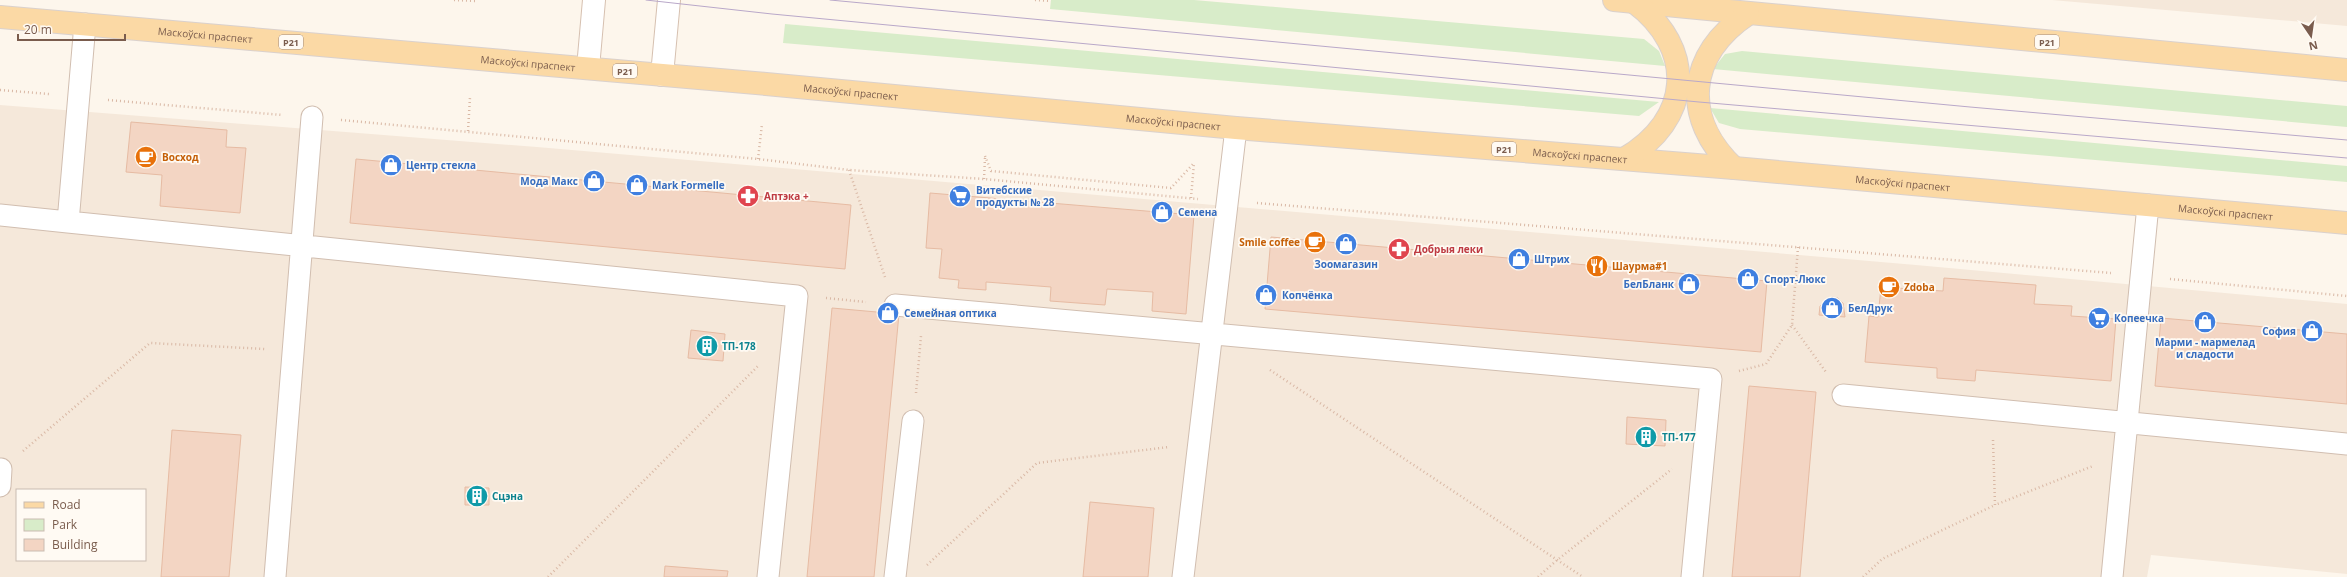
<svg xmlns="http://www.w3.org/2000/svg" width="2347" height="577" font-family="'Open Sans',sans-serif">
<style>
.residential{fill:#f5e8da;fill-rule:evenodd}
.green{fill:#d8ecc9}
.building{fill:#f3d5c3;stroke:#e6bba3}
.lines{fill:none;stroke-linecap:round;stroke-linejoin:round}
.lane-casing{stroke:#d1beb0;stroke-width:23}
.secondary-casing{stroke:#d6c0b0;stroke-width:24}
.primary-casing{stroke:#dad1cd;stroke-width:24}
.path{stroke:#d9b8a5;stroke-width:2.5;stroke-dasharray:1 3;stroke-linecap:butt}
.lane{stroke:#fff;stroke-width:21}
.secondary{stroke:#fff;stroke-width:22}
.primary{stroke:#fbd9a5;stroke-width:22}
.tram{stroke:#b9a8c9;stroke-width:1}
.labels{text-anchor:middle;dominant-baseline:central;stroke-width:3.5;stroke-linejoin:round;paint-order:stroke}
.shield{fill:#fffaf3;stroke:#a28b7f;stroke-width:1}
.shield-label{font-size:9px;font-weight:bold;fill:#7a5c4d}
.street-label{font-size:10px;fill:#7a5c4d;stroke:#fffaf3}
.food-label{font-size:10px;font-weight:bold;fill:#c56008;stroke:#fffaf3;text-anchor:start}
.shop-label{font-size:10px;font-weight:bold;fill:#366cbe;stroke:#fffaf3;text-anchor:start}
.health-label{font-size:10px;font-weight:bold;fill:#be3a42;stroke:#fffaf3;text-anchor:start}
.culture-label{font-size:10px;font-weight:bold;fill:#0d838f;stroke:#fffaf3;text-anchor:start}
</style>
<rect width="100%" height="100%" fill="#fdf6ec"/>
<path class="residential" d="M 2052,0 L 2347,0 L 2347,26 Z
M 0,105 L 537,147 L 1916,265 L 2347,304 L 2347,574 L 2151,555 L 2147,577 L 0,577 ZM 17,490 L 145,490 L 145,560 L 17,560 Z"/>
<path class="green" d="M 1051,0 L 1194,0 L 1644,39 L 1659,51 L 1665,66 L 1050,9 Z
M 785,24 L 1659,102 L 1639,116 L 783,43 Z
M 1742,51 L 2347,106 L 2347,127 L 1713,69 L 1725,54 Z
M 1710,108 L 2347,166 L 2347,182 L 1740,129 L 1719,123 Z"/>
<path class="building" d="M 131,122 L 227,130 L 226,147 L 246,148 L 240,213 L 160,206 L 162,175 L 126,172 Z
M 356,159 L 851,205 L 845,269 L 350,223 Z
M 930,193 L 1194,215 L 1186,314 L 1152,311 L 1153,292 L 1107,289 L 1105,305 L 1050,301 L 1051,287 L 986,282 L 986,290 L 958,288 L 959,280 L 939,278 L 942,249 L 926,248 Z
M 1271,237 L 1767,281 L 1761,352 L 1265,309 Z
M 1944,278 L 2036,285 L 2034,304 L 2072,306 L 2071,316 L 2116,319 L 2111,381 L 1976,370 L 1975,381 L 1937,378 L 1937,368 L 1865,362 L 1869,316 L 1878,317 L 1881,287 L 1943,291 Z
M 1832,297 L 1838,298 L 1843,303 L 1845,317 L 1819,315 L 1820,306 Z
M 832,308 L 899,314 L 874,577 L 807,577 Z
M 2161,318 L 2347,334 L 2347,404 L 2155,386 Z
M 691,330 L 725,334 L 723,361 L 688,358 Z
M 1749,386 L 1816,392 L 1800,577 L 1732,577 Z
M 1627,417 L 1666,420 L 1665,446 L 1626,444 Z
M 172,430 L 241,435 L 229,577 L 161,577 Z
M 465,487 L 489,488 L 489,505 L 465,505 Z
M 1090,502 L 1154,508 L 1148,577 L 1083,577 Z
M 665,566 L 728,571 L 727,577 L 664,577 Z"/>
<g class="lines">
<g class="lane-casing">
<path id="lane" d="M 85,24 L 68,222 L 797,296 L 768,577
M 0,215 L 68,222
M 895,305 L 1711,379 L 1692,577
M 1843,395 L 2347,444
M 0,486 L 1,469
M 275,577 L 312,117
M 895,577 L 913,421
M 1183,577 L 1236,128
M 2112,577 L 2148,205"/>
</g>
<g class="secondary-casing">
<path id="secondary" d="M 588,68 L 594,0
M 662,75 L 669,0"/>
</g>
<g class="primary-casing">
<g id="primary">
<path d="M 1614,0 L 2347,70"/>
<path id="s1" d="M 0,17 L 766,84 L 1236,128 L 1734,168 L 2347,223"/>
<path d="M 1624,159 C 1692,120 1697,49 1634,2"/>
<path d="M 1734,168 C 1681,118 1687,54 1748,14"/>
</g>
</g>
<path class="path" d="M 454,0 L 476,1
M 1035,0 L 1051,1
M 0,90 L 49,94
M 108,100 L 282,115
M 341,120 L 758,159 L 849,170 L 984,179 L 1198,199
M 468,131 L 470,97
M 985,156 L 991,171 L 1171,188 L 1194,163
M 758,159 L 762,124
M 849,170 L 885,277
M 984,179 L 985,158
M 1191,198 L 1194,163
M 1257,203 L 2111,273
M 2170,279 L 2347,296
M 826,298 L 866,302
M 1792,325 L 1826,372
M 1270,370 L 1583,577
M 1739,371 L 1766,364 L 1792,325 L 1798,247
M 916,393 L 921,336
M 1993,440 L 1995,505 L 2093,466
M 23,451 L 150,343 L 265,349
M 927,565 L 1037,463 L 1169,447
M 548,577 L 759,365
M 1538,577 L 1556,561 L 1672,469
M 1863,577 L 1882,559 L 1995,505"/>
<use href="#lane" class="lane"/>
<use href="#secondary" class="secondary"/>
<use href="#primary" class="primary"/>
<path class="tram" d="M 646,0 L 772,14 L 1699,102 L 2347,158
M 830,0 L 1970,107 L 2347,140"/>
</g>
<defs>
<g id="cafe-disc" transform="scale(1.15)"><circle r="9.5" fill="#e8710a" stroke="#fffaf3"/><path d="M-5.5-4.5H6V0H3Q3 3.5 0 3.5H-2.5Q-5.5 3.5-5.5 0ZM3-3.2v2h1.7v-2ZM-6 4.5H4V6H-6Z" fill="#fff"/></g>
<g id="shop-disc" transform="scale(1.15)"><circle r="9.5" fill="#3f7fe0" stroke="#fffaf3"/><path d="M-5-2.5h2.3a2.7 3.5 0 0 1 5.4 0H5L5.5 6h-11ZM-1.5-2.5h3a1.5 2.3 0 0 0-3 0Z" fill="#fff"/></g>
<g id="pharmacy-disc" transform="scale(1.15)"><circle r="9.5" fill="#e0444e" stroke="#fffaf3"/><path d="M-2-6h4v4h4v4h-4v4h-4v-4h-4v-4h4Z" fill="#fff"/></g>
<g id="supermarket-disc" transform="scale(1.15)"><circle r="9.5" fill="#3f7fe0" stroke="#fffaf3"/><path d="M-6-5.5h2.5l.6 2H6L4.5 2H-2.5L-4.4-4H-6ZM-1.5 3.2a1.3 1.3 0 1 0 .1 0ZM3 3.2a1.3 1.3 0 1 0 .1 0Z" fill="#fff"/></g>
<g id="restaurant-disc" transform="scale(1.15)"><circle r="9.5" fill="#e8710a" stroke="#fffaf3"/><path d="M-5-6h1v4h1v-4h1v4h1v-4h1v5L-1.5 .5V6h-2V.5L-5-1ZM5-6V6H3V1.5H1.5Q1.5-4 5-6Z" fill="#fff"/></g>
<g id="building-disc" transform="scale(1.15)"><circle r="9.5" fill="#0f9aa8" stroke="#fffaf3"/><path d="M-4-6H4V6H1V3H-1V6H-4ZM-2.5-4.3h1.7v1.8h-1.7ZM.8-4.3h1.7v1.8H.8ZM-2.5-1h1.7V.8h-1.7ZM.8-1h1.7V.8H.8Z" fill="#fff"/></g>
</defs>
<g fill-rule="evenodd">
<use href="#cafe-disc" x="146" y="157"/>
<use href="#shop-disc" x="391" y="165"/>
<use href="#shop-disc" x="594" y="181"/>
<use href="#shop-disc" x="637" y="185"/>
<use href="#pharmacy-disc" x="748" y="196"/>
<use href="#supermarket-disc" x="960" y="196"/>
<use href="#shop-disc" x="1162" y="212"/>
<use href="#cafe-disc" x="1315" y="242"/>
<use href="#shop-disc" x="1346" y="244"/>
<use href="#pharmacy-disc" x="1399" y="249"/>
<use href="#shop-disc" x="1519" y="259"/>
<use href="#restaurant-disc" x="1597" y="266"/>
<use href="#shop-disc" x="1748" y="279"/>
<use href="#shop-disc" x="1689" y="284"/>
<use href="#cafe-disc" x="1889" y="287"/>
<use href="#shop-disc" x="1266" y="295"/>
<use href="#shop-disc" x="1832" y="308"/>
<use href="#shop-disc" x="888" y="313"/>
<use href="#supermarket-disc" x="2099" y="318"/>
<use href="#shop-disc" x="2205" y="322"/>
<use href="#shop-disc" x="2312" y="331"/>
<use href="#building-disc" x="707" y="346"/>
<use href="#building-disc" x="1646" y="437"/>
<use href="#building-disc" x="477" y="496"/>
</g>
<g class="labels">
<g class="shield">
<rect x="279" y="35" width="24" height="14" rx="3"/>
<rect x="2035" y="35" width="24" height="14" rx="3"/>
<rect x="613" y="64" width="24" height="14" rx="3"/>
<rect x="1492" y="142" width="24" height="14" rx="3"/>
</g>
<g class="shield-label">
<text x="291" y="42">Р21</text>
<text x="2047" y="42">Р21</text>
<text x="625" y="71">Р21</text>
<text x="1504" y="149">Р21</text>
</g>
<g class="street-label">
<text stroke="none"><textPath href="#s1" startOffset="206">Маскоўскі праспект</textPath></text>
<text stroke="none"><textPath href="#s1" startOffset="530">Маскоўскі праспект</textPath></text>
<text stroke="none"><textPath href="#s1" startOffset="854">Маскоўскі праспект</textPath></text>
<text stroke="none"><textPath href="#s1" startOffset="1178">Маскоўскі праспект</textPath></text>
<text stroke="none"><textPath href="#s1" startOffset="1586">Маскоўскі праспект</textPath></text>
<text stroke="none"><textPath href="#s1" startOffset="1910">Маскоўскі праспект</textPath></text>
<text stroke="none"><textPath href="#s1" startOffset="2234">Маскоўскі праспект</textPath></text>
</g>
<g class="food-label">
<text x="162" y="157">Восход</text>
<text x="1300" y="242" text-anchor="end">Smile coffee</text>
<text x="1612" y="266">Шаурма#1</text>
<text x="1904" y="287">Zdoba</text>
</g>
<g class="shop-label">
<text x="406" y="165">Центр стекла</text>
<text x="578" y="181" text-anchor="end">Мода Макс</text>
<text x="652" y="185">Mark Formelle</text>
<text x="976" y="190">Витебские<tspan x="976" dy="12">продукты № 28</tspan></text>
<text x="1178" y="212">Семена</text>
<text x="1534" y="259">Штрих</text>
<text x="1346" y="264" text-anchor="middle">Зоомагазин</text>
<text x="1764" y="279">Спорт-Люкс</text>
<text x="1674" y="284" text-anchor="end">БелБланк</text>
<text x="1282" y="295">Копчёнка</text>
<text x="1848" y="308">БелДрук</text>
<text x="904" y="313">Семейная оптика</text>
<text x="2114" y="318">Копеечка</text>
<text x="2296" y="331" text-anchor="end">София</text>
<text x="2205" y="342" text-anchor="middle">Марми - мармелад<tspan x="2205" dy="12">и сладости</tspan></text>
</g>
<g class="health-label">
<text x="764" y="196">Аптэка +</text>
<text x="1414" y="249">Добрыя леки</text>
</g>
<g class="culture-label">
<text x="722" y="346">ТП-178</text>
<text x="1662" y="437">ТП-177</text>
<text x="492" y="496">Сцэна</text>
</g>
</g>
<rect x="16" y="489" width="130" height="72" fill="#fffaf3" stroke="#cabbb1"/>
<rect x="24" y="502" width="20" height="6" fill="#fbd9a5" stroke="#cabbb1"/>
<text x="52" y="509" font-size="12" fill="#7a5c4d">Road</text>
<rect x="24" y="519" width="20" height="12" fill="#d8ecc9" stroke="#cabbb1"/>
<text x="52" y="529" font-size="12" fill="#7a5c4d">Park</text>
<rect x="24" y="539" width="20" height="12" fill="#f3d5c3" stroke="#cabbb1"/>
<text x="52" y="549" font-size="12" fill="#7a5c4d">Building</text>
<g transform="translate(2311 36) rotate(167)" stroke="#fffaf3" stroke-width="3" paint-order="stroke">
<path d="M0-3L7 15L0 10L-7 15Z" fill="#7a5c4d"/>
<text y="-6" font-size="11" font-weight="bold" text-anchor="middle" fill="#7a5c4d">N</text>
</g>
<path d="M18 34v6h107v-6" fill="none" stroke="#7a5c4d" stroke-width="2"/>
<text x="24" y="34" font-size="12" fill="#7a5c4d" stroke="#fffaf3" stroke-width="3" paint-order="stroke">20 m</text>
</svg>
